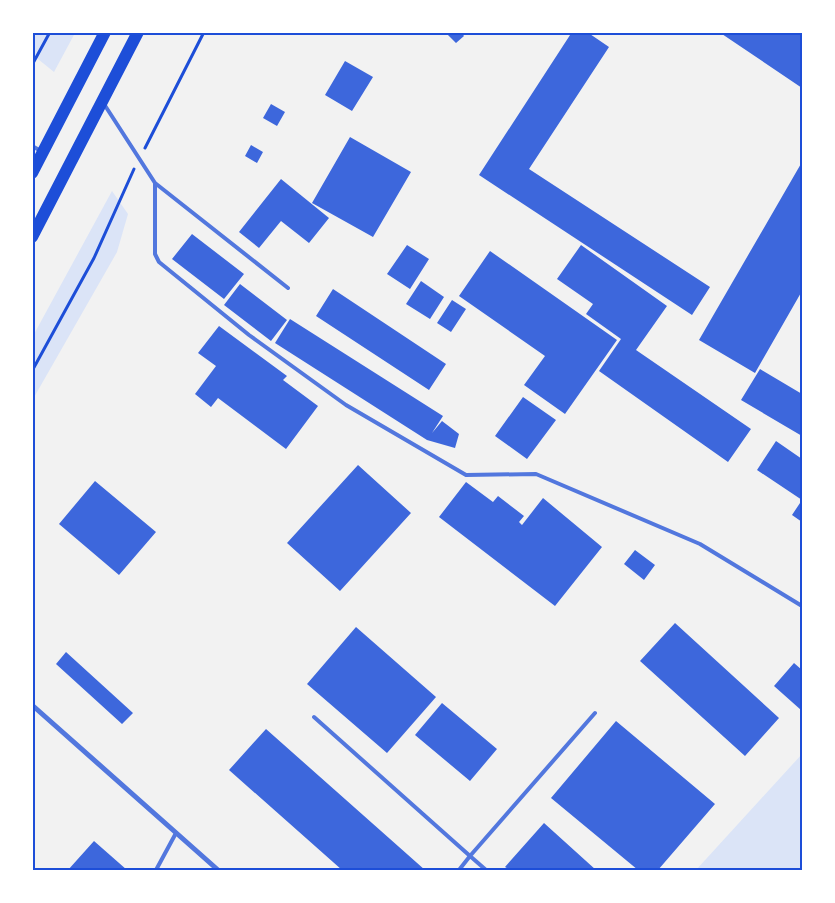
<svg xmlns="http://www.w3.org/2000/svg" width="835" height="903" font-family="'Fira Sans',sans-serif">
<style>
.green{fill:#dbe4f7}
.building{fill:#3d67dc}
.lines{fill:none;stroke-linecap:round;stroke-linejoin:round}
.path{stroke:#1d4ed8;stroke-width:3}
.service{stroke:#5277de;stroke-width:4}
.minor{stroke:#5277de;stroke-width:5}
.primary{stroke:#1d4ed8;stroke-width:12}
.neatline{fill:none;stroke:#1d4ed8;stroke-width:2}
</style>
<rect width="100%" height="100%" fill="#f2f2f2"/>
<path class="green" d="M 37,33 L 75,33 L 54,72 L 33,55 L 32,40 Z
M 112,191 L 128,214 L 117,252 L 33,399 L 33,336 Z
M 802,754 L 802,870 L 696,870 Z"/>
<path class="building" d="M 445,32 L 461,32 L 464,36 L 456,43 Z
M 572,32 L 587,32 L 609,47 L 529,169 L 710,287 L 692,315 L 479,175 Z
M 719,32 L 802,32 L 802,88 Z
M 345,61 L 373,77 L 352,111 L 325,95 Z
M 271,104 L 285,112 L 277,126 L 263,118 Z
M 350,137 L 411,172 L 373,237 L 312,203 Z
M 251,145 L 263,152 L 257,163 L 245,156 Z
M 802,162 L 802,291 L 755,373 L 699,340 Z
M 281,179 L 329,218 L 309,243 L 281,221 L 259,248 L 239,232 Z
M 192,234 L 244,274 L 224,299 L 172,259 Z
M 407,245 L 429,259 L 410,289 L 387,274 Z
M 581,245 L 667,306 L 636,350 L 751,429 L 728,462 L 599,371 L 621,339 L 586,314 L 593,304 L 557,279 Z
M 490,251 L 617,340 L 565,414 L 524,385 L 545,356 L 459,296 Z
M 421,281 L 444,297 L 430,319 L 406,304 Z
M 240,284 L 287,320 L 271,341 L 224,305 Z
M 333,289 L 446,364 L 429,390 L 316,316 Z
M 452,300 L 466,309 L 451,332 L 437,323 Z
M 290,319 L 443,416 L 432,433 L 442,421 L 459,434 L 455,448 L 427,440 L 275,343 Z
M 219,326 L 287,376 L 283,380 L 318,406 L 286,449 L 218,398 L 211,407 L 195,394 L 216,366 L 198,353 Z
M 760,369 L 802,394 L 802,436 L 741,400 Z
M 523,397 L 556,420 L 527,459 L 495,436 Z
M 776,441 L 802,459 L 802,522 L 792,515 L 802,500 L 757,470 Z
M 358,465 L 411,513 L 340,591 L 287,543 Z
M 95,481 L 156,532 L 119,575 L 59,524 Z
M 466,482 L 493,502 L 498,496 L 524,516 L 519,522 L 522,525 L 543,498 L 602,547 L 555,606 L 439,517 Z
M 635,550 L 655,565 L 644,580 L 624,564 Z
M 675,623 L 779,718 L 745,756 L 640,661 Z
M 356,627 L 436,697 L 387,753 L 307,684 Z
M 66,652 L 133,713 L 122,724 L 56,664 Z
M 794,663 L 802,670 L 801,710 L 774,686 Z
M 442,703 L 497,749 L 470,781 L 415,735 Z
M 616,721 L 715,804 L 658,870 L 638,870 L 551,798 Z
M 266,729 L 425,870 L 342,870 L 229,770 Z
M 544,823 L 596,870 L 510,870 L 505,867 Z
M 94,841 L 127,870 L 68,870 Z"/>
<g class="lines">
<path class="path" d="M 32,65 L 50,32
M 145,148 L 204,32
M 32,371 L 94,258 L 134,169"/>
<path class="service" d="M 104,104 L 155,183 L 155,254 L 159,262 L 249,335 L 346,405 L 466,475 L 536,474 L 700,544 L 802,606
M 32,146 L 41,151
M 155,183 L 288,288
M 314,717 L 470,856 L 459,870
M 156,870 L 176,833
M 486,870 L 470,856 L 595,713"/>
<path class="minor" d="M 32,705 L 218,870"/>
<path class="primary" d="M 32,173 L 105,32
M 32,237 L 138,32"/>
</g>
<rect width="835" height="903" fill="none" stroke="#ffffff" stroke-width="68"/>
<rect x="34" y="34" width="767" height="835" class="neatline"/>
</svg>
